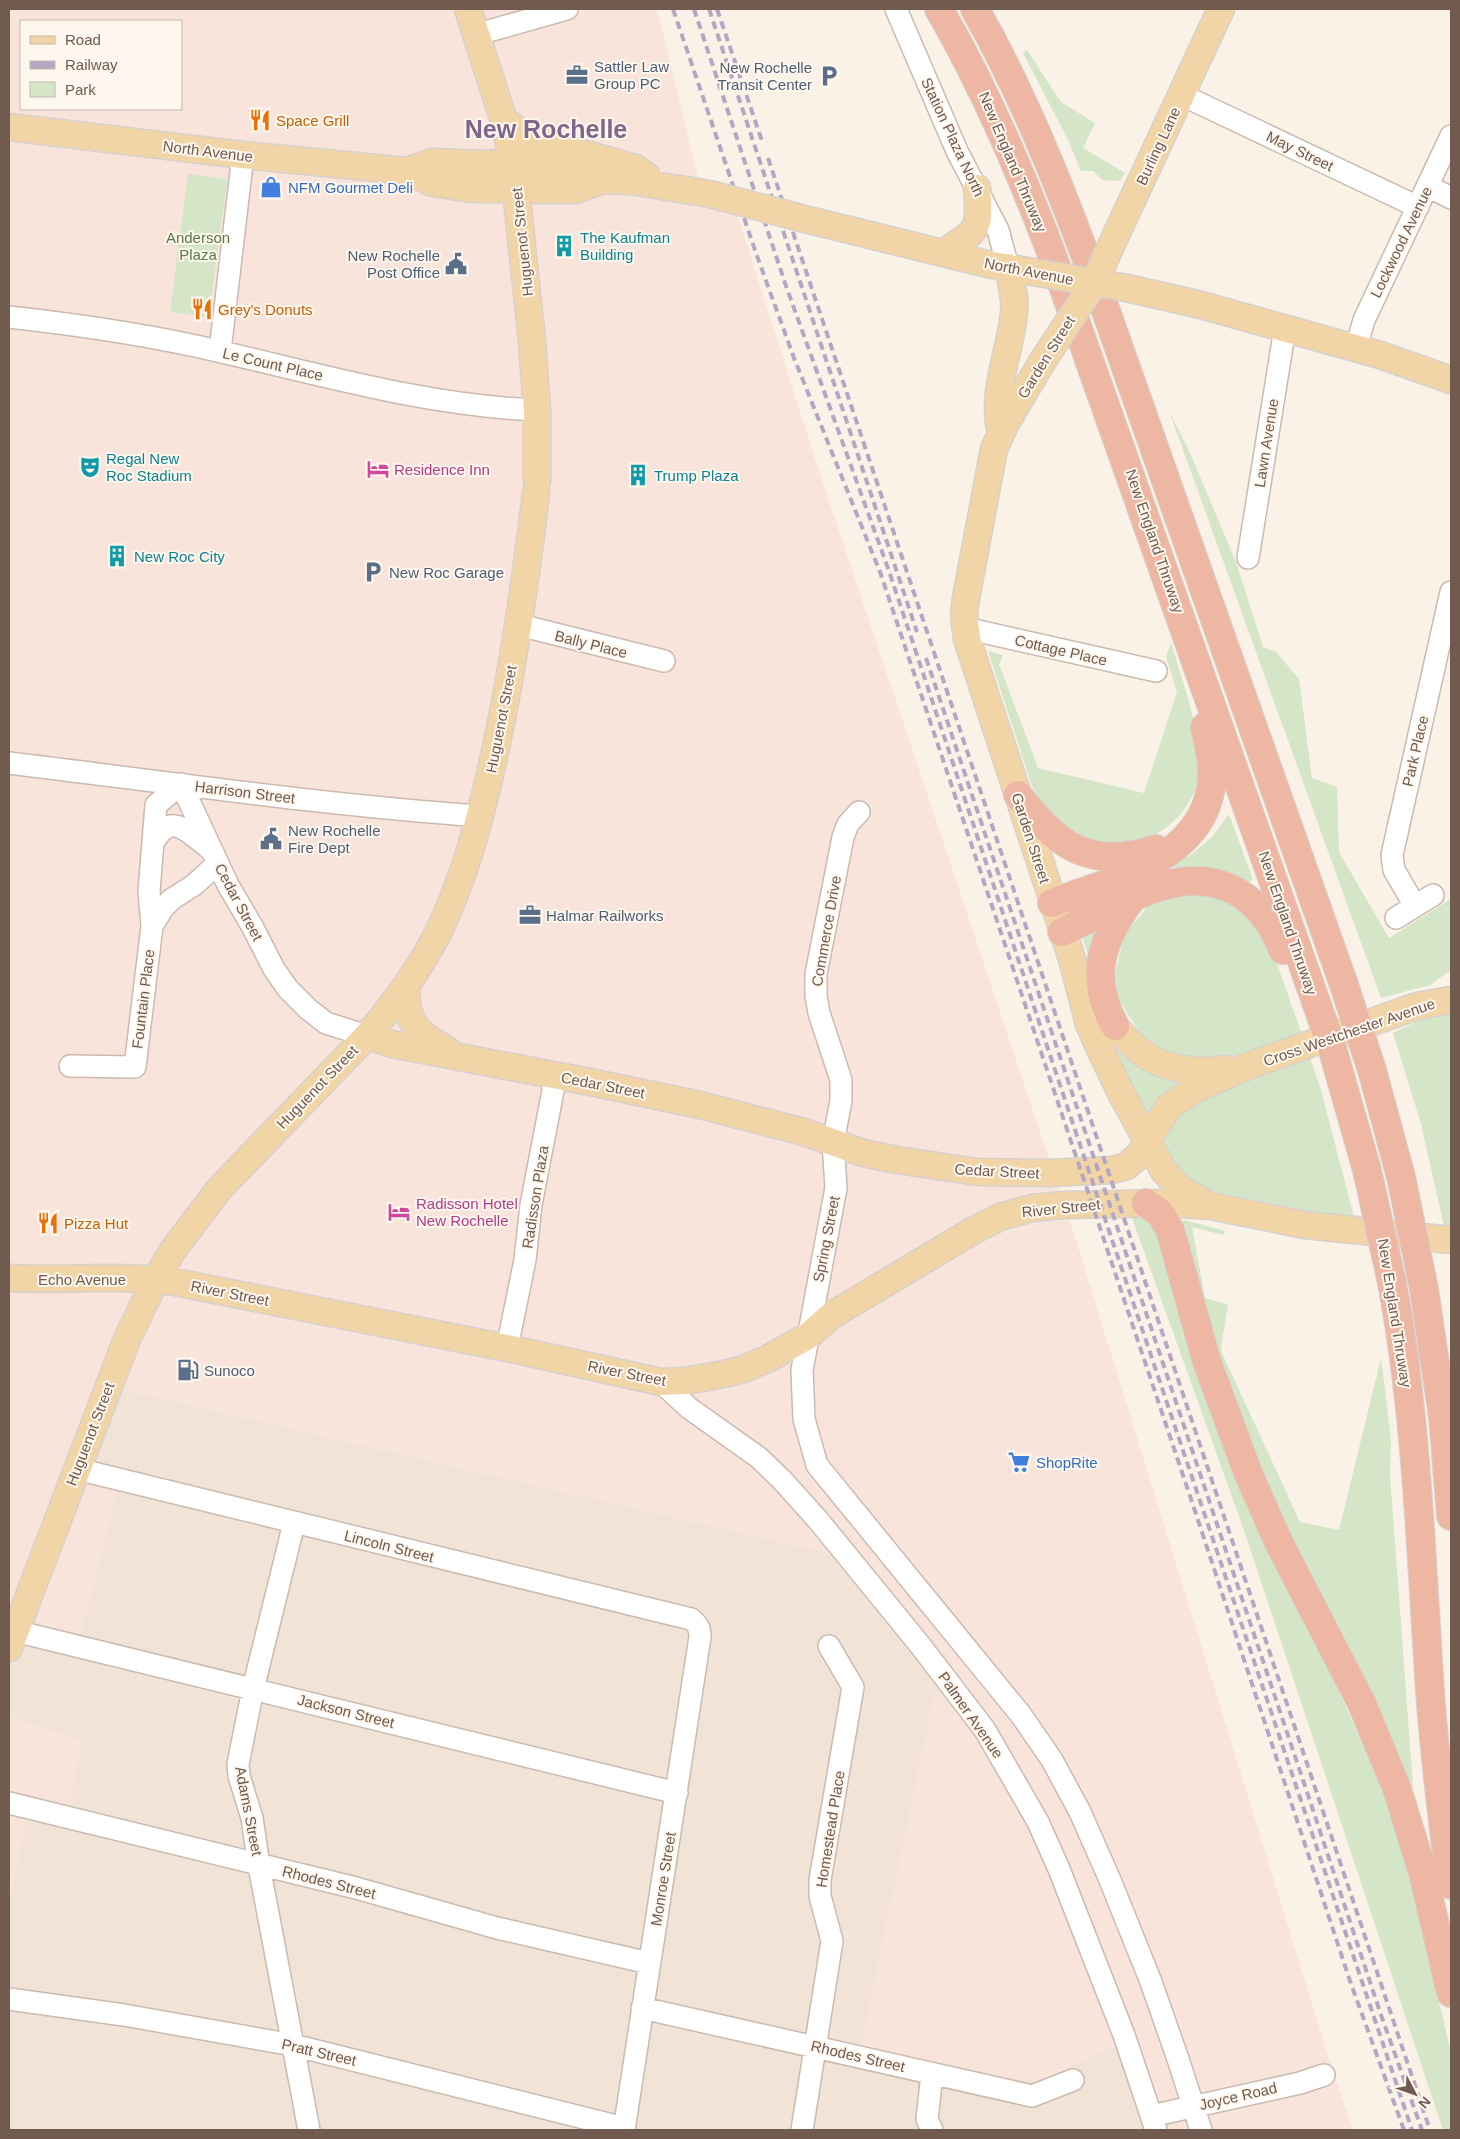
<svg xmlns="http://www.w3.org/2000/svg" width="1460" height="2139" font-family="Helvetica,sans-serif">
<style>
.residential{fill:#f1e4d6}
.commercial{fill:#f9e4dc;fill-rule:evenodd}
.green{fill:#d4e6c7}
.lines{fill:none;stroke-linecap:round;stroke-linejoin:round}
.minor-casing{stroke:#cbbaae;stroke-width:24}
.major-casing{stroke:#d7d1cd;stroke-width:29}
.highway-casing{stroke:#d7d1cd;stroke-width:30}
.minor{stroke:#fff;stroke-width:21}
.major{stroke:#f2d5a6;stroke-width:26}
.highway{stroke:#eeb7a4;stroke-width:28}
.rail{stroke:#b5a6c3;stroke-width:4;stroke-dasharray:8 5;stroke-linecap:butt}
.major-bridge-casing{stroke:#d7d1cd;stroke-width:29;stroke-linecap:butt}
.highway-bridge-casing{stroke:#d7d1cd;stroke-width:30;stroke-linecap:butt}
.major-bridge{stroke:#f2d5a6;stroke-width:26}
.highway-bridge{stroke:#eeb7a4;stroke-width:28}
.labels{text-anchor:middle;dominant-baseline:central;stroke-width:4;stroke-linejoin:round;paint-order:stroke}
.service-label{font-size:15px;fill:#4e5e75;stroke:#fdf7ed;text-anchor:start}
.food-label{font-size:15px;fill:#c56008;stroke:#fdf7ed;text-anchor:start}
.street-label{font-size:15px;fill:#715a4e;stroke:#fdf7ed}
.shop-label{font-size:15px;fill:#366cbe;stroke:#fdf7ed;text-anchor:start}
.park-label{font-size:15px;fill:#597b4a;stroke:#fdf7ed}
.culture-label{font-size:15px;fill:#0d838f;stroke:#fdf7ed;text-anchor:start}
.hotel-label{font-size:15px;fill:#b23c85;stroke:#fdf7ed;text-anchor:start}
.town-label{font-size:25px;font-weight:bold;fill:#7f668d;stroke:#fdf7ed}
</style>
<rect width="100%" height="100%" fill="#faf2e7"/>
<path class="residential" d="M 105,1385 L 838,1555 L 937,1681 L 1121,2044 L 1152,2130 L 9,2130 L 9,1901 L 30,1803 L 82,1741 L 9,1718 L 9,1638 Z"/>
<path class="commercial" d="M 9,9 L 657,9 L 703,197 L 735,207 L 814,456 L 1071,1224 L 1331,2065 L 1353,2130 L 1152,2130 L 1121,2044 L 1036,2082 L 860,2049 L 937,1681 L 838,1555 L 106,1385 L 72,1470 L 119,1485 L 79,1640 L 9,1638 ZM 21,21 L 181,21 L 181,109 L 21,109 Z
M 9,1718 L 82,1741 L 67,1812 L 30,1803 L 9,1901 Z"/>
<path class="green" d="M 1027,50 L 1061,102 L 1095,123 L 1083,148 L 1125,173 L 1120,181 L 1102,180 L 1093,171 L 1081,171 L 1068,140 L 1023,53 Z
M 188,174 L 227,179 L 209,317 L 170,312 Z
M 1169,411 L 1190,453 L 1236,562 L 1263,647 L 1276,652 L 1299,679 L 1312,778 L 1337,787 L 1339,852 L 1389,938 L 1451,899 L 1451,970 L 1430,985 L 1381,998 Z
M 1171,643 C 1182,679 1195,715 1199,753 C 1199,759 1201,766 1200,772 C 1192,821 1143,855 1094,842 C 1088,840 1081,839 1076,836 C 1055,825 1043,806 1032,786 L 988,651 L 1003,655 L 999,664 L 1038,768 L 1144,793 L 1177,692 L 1166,657 Z
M 1229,814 L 1253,880 L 1243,883 L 1176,873 L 1174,865 L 1192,854 L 1212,837 Z
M 1181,890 L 1211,892 L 1239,904 L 1273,952 L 1301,1032 L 1237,1057 L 1190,1063 L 1165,1056 L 1142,1036 L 1117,997 L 1115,972 L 1125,934 L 1148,906 Z
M 1104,924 L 1089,960 L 1082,935 Z
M 1451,1010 L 1451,1231 L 1445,1231 L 1421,1124 L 1393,1033 L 1434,1013 Z
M 1105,1035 L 1182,1079 L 1181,1084 L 1154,1114 L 1145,1117 Z
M 1310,1058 L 1321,1090 L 1354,1217 L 1317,1213 L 1199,1189 L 1172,1166 L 1164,1144 L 1171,1123 L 1196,1098 Z
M 1142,1217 L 1153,1223 L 1319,1648 L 1381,1785 L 1406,1860 L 1451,2053 L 1451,2130 L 1443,2130 L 1246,1536 L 1132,1218 Z
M 1185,1220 L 1225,1231 L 1223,1235 L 1192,1227 L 1205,1298 L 1228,1305 L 1221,1347 L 1222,1353 L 1300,1522 L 1339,1530 L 1381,1358 L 1391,1439 L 1390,1475 L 1413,1786 L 1406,1789 L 1273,1504 L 1207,1325 L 1181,1222 Z"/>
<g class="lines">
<g class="minor-casing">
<path id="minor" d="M 896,9 L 957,151 L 998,230 L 1008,267
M 478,34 L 567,9
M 1182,95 L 1418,207
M 1428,186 L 1451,198
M 9,317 C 81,325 151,335 222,352 C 326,376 430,406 537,410
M 1356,348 L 1364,320 L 1451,136
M 220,351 L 243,155
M 1248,558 L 1285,328
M 519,625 L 664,661
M 965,628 L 1156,671
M 9,763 C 166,782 323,805 481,816
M 181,784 L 228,885 L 252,926 L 274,969 L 288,989 L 308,1009 L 326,1023 L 367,1036
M 859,812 L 848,824 L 843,837 L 816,974 L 816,996 L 819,1013 L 841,1080 L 841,1101 L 833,1142 L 836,1188 L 802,1370 L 804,1419 L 817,1465 L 1021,1715 L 1052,1760 L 1080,1812 L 1110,1880 L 1151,1982 L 1178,2059 L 1201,2130
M 155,840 C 172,811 189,833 209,848
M 1415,906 L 1394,870 L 1392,855 L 1451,592
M 1396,918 L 1433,895
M 152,926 L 163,908 L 172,899 L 194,885 L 218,863
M 70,1066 L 135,1067 L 152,926 L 149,891 L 156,805 L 181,784
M 507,1348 L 525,1260 L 531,1205 L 556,1075
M 661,1382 L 689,1408 L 758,1457 L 782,1480 L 818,1520 L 920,1645 L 985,1730 L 1038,1822 L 1059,1869 L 1124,2035 L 1156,2130
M 77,1469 L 691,1619 C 698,1625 700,1628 700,1637 L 624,2130
M 294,1523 L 253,1689 L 238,1764 L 239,1776 L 252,1818 L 259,1866 L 309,2130
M 15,1631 L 677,1793
M 9,1803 L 356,1888 L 497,1928 L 649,1963
M 9,1999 L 124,2015 L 293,2045 L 624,2128
M 642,2008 L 1032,2096 L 1073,2080
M 932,2074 L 927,2119 L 932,2130
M 1151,2116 L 1300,2083 L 1324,2075
M 802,2130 L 832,1941 L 820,1896 L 820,1880 L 853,1687 L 829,1646"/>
</g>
<g class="major-casing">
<path id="major" d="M 468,9 L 504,121 L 513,162 L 532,341 L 537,410 L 537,481
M 504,121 L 532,139 L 635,168 L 647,176
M 9,127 L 243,155 L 407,171 L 432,183 L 472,189 L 575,190 L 603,180 L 630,181 L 710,194
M 407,171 L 432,162 L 483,164 L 513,162 L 578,167 L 603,180
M 801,218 L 987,264 L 1039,273
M 1116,235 L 1221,9
M 944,252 C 978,230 981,230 977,188
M 1127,288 L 1201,305 L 1380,355 L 1451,380
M 1042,362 L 1005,425 L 994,449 L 966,598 L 964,614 L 967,639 L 1072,959 L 1089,1024 L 1099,1047 L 1122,1095 L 1164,1171 L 1180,1189 L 1205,1203
M 1001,433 C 991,392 1010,353 1014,313 C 1016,298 1011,282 1008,267
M 406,987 C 406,1022 416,1033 446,1049
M 1101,1007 C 1136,1059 1165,1076 1227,1069
M 367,1036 L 392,1044 L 595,1083 L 700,1105 L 804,1132 L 863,1153 L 897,1160 L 978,1172 L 1050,1173 L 1112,1170 L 1127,1166 L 1139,1155 L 1169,1106 L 1196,1089 L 1248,1066 L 1417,1006 L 1451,1000
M 9,1278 C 64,1281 120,1274 175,1282 L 507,1348 L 661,1382 L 685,1381 L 724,1374 L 744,1369 L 769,1358 L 808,1336 L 832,1315 L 976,1229 L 1000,1217 L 1032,1208 L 1063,1205 L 1167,1203 L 1211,1206 L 1305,1225 L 1451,1240
M 9,1648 L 127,1339 L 156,1279 L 173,1250 L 220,1188 L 367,1036 C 393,1005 417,973 436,937 C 466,876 482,813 496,747 C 514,663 526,578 536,493"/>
</g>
<g class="highway-casing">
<path id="highway" d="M 939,9 C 984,87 1020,170 1052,255 L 1327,1033
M 975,9 C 1030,106 1069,210 1107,314 L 1343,982
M 1018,795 C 1057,845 1089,871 1156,849
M 1052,903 C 1114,880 1210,857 1212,776 C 1213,759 1208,743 1205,727
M 1062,932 C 1095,916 1136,892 1170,884 C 1225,871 1264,901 1283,950
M 1115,1026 C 1088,977 1101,941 1131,899
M 1331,1044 L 1367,1170
M 1372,1070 L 1401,1177
M 1146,1203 L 1160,1213 L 1170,1230 L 1207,1362 L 1248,1473 L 1279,1543 L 1362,1704 L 1397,1789 L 1423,1873 L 1451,1993
M 1392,1283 C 1418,1422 1421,1563 1431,1705 C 1436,1765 1443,1825 1451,1885
M 1424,1289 L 1443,1417 L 1451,1516"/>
</g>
<use href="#minor" class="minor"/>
<use href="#major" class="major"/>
<use href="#highway" class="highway"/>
<path class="rail" d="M 673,9 L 756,253 L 794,358 L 880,572 L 1196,1514 L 1350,1981 L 1404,2130
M 694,9 L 786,286 L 889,571 L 1069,1112 L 1412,2130
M 709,9 L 917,632
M 717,9 L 762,141
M 768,158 L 1430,2130
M 926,658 L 1307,1792 L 1380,2012 L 1422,2130"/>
<g class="major-bridge-casing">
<path id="major-bridge" d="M 710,194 L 801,218
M 1039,273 L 1127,288
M 1042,362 L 1094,283 L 1116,235"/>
</g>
<g class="highway-bridge-casing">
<path id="highway-bridge" d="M 1343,982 L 1372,1070
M 1327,1033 L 1331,1044
M 1367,1170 L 1392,1283
M 1401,1177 L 1424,1289"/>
</g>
<use href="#major-bridge" class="major-bridge"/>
<use href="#highway-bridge" class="highway-bridge"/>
</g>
<defs>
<g id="office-bare" transform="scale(1.725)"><path d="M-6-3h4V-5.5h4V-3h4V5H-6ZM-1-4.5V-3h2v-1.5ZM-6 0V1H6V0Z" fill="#5c6f8a" stroke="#fdf7ed" stroke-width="2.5" paint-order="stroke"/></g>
<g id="parking-bare" transform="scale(1.725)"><path d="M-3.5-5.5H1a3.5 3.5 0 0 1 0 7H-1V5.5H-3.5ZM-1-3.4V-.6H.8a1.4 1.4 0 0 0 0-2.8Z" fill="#5c6f8a" stroke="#fdf7ed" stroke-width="2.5" paint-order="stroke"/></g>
<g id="restaurant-bare" transform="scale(1.725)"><path d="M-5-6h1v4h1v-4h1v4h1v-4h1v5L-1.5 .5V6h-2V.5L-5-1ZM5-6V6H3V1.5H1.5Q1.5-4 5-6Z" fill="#e8710a" stroke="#fdf7ed" stroke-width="2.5" paint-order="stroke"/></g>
<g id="shop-bare" transform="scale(1.725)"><path d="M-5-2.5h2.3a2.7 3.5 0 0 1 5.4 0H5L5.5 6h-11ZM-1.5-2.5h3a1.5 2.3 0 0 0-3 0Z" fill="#3f7fe0" stroke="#fdf7ed" stroke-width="2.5" paint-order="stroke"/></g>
<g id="building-bare" transform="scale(1.725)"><path d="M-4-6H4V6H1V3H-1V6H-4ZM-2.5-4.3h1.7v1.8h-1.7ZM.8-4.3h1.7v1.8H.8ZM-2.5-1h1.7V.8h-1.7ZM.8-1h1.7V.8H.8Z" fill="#0f9aa8" stroke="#fdf7ed" stroke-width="2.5" paint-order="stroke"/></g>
<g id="civic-bare" transform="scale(1.725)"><path d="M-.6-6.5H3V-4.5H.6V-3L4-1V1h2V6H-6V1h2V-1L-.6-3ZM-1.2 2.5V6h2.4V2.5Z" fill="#5c6f8a" stroke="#fdf7ed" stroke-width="2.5" paint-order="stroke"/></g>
<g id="theatre-bare" transform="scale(1.725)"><path d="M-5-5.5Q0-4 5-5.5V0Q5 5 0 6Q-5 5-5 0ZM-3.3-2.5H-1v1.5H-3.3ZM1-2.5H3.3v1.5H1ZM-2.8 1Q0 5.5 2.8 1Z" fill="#0f9aa8" stroke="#fdf7ed" stroke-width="2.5" paint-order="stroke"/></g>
<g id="hotel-bare" transform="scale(1.725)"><path d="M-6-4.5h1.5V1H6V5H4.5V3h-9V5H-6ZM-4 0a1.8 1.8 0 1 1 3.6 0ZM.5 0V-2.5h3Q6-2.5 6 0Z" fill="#d1479c" stroke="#fdf7ed" stroke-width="2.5" paint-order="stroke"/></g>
<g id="fuel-bare" transform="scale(1.725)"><path d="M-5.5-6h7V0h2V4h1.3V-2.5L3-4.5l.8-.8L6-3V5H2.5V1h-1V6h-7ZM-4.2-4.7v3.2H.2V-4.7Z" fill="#5c6f8a" stroke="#fdf7ed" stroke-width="2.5" paint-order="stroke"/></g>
<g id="supermarket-bare" transform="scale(1.725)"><path d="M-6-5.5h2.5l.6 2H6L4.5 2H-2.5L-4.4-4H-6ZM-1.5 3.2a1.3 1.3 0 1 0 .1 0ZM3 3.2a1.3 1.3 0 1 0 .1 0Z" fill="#3f7fe0" stroke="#fdf7ed" stroke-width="2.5" paint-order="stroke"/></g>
</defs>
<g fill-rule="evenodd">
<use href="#office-bare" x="577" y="75"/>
<use href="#parking-bare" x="829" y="76"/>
<use href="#restaurant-bare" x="260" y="120"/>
<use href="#shop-bare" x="271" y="187"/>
<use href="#building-bare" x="564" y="246"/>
<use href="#civic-bare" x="456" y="264"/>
<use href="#restaurant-bare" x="202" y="309"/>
<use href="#theatre-bare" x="90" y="467"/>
<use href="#hotel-bare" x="378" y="469"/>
<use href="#building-bare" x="638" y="475"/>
<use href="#building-bare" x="117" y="556"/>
<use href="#parking-bare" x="373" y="572"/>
<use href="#civic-bare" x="271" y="839"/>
<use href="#office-bare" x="530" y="915"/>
<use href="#hotel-bare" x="399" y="1212"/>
<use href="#restaurant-bare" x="48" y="1223"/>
<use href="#fuel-bare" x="188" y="1370"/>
<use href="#supermarket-bare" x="1019" y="1462"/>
</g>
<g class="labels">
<g class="service-label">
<text x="594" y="66">Sattler Law<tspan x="594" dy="17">Group PC</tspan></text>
<text x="812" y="67" text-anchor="end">New Rochelle<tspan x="812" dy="17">Transit Center</tspan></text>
<text x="440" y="255" text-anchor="end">New Rochelle<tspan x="440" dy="17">Post Office</tspan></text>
<text x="389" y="572">New Roc Garage</text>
<text x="288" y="830">New Rochelle<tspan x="288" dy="17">Fire Dept</tspan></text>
<text x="546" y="915">Halmar Railworks</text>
<text x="204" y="1370">Sunoco</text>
</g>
<g class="food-label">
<text x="276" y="120">Space Grill</text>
<text x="218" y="309">Grey's Donuts</text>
<text x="64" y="1223">Pizza Hut</text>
</g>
<g class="street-label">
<text transform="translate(953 137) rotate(65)">Station Plaza North</text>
<text transform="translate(1158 146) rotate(-65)">Burling Lane</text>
<text transform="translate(208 151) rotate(7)">North Avenue</text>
<text transform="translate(1300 151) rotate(26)">May Street</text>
<text transform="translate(1013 162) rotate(67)">New England Thruway</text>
<text transform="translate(522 242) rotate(-96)">Huguenot Street</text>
<text transform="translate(1401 242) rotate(-64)">Lockwood Avenue</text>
<text transform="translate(1029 271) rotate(11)">North Avenue</text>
<text transform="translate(1046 357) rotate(-58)">Garden Street</text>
<text transform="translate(273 364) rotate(13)">Le Count Place</text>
<text transform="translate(1266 443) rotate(-81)">Lawn Avenue</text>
<text transform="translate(1155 541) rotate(71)">New England Thruway</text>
<text transform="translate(591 644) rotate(14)">Bally Place</text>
<text transform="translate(1061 650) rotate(13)">Cottage Place</text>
<text transform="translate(501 719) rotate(-79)">Huguenot Street</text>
<text transform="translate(1415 751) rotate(-77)">Park Place</text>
<text transform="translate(245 792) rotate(7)">Harrison Street</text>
<text transform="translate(1031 838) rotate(72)">Garden Street</text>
<text transform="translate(239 902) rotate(62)">Cedar Street</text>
<text transform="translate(1288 923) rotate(71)">New England Thruway</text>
<text transform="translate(826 931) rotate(-80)">Commerce Drive</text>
<text transform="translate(143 999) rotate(-83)">Fountain Place</text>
<text transform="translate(1349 1032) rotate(-19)">Cross Westchester Avenue</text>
<text transform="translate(603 1085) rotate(11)">Cedar Street</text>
<text transform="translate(317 1087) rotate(-46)">Huguenot Street</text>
<text transform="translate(997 1171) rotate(3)">Cedar Street</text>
<text transform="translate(535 1197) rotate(-81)">Radisson Plaza</text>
<text transform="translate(1061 1208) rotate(-6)">River Street</text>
<text transform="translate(826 1239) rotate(-79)">Spring Street</text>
<text x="82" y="1279">Echo Avenue</text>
<text transform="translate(230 1293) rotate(11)">River Street</text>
<text transform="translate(1395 1313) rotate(81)">New England Thruway</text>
<text transform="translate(627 1373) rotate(11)">River Street</text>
<text transform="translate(90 1434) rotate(-69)">Huguenot Street</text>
<text transform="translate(389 1546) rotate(14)">Lincoln Street</text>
<text transform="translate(346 1711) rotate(14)">Jackson Street</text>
<text transform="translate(971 1715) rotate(55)">Palmer Avenue</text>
<text transform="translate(249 1811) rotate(79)">Adams Street</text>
<text transform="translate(830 1829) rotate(-81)">Homestead Place</text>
<text transform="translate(663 1879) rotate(-81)">Monroe Street</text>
<text transform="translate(329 1882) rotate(14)">Rhodes Street</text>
<text transform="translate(319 2052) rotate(13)">Pratt Street</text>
<text transform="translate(858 2056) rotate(13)">Rhodes Street</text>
<text transform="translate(1238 2096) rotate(-13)">Joyce Road</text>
</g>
<g class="shop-label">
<text x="288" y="187">NFM Gourmet Deli</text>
<text x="1036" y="1462">ShopRite</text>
</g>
<g class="park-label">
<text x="198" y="237">Anderson<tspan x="198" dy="17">Plaza</tspan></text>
</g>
<g class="culture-label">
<text x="580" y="237">The Kaufman<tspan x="580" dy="17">Building</tspan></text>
<text x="106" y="458">Regal New<tspan x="106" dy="17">Roc Stadium</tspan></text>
<text x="654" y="475">Trump Plaza</text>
<text x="134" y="556">New Roc City</text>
</g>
<g class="hotel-label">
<text x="394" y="469">Residence Inn</text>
<text x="416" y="1203">Radisson Hotel<tspan x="416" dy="17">New Rochelle</tspan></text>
</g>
<g class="town-label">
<text x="546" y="129">New Rochelle</text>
</g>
</g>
<rect width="1460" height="2139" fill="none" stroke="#715a4e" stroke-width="20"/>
<rect x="20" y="20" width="162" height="90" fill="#fdf7ed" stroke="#c5b8ad"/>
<rect x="30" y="36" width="25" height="8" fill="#f2d5a6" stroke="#c5b8ad"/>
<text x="65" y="45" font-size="15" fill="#715a4e">Road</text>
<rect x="30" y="61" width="25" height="8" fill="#b5a6c3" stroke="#c5b8ad"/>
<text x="65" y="70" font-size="15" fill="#715a4e">Railway</text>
<rect x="30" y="82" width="25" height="15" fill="#d4e6c7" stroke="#c5b8ad"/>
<text x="65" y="95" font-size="15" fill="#715a4e">Park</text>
<g transform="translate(1415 2094) rotate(131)" stroke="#fdf7ed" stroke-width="4" paint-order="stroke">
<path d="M0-4L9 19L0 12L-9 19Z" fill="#715a4e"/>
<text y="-8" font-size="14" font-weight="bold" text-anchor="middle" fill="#715a4e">N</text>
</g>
</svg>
